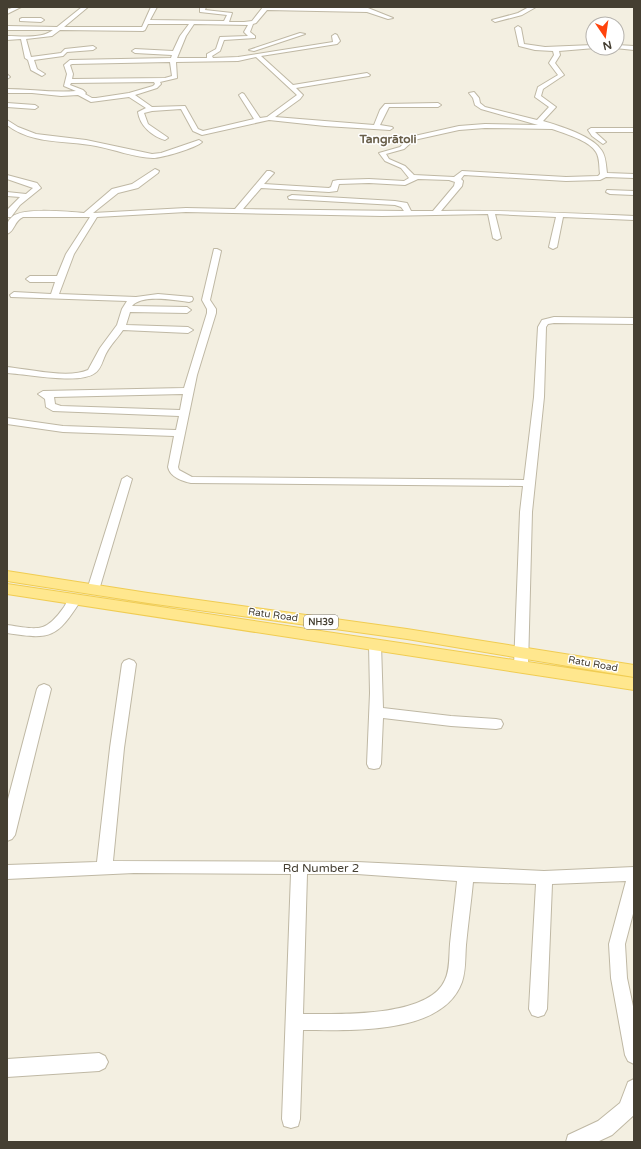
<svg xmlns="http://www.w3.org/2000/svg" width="641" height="1149" font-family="'Varela Round',sans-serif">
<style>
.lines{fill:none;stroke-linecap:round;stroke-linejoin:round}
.minor-casing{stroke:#bfb8a4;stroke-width:2}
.major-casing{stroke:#f0cc52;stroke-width:2}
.minor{fill:#fff;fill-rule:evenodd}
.major{fill:#ffe78e;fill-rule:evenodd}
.labels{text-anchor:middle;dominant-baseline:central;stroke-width:3;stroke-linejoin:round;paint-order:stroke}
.shield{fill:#fff;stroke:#7d7970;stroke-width:1}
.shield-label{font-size:9px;font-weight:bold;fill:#453f32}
.street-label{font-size:10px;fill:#453f32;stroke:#fff}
.far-district-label{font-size:12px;font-weight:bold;fill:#685e48;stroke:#fff}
.near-street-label{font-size:12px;fill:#453f32;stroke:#fff}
</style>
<rect width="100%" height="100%" fill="#f3efe1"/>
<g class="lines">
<g class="minor-casing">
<path id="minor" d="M 14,7 L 21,7 L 7,14 L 7,10 Z
M 82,7 L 88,7 L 64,27 L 142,27 L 151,7 L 157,7 L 150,20 L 224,21 L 227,15 L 200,12 L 200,7 L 206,7 L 205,10 L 232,13 L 229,22 L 244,22 L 252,21 L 263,7 L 368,8 L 393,18 L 388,19 L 367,12 L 267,10 L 256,23 L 253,24 L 250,32 L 255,36 L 255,38 L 224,40 L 220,51 L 212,56 L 213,58 L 238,57 L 333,42 L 332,36 L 335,34 L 337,35 L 340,41 L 337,44 L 261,56 L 293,85 L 367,73 L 370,75 L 369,76 L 296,88 L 303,95 L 300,99 L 275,117 L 374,125 L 380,110 L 385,104 L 438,103 L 441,105 L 438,107 L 389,107 L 380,125 L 392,127 L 393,128 L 390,130 L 325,126 L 269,120 L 202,135 L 193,131 L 181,109 L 152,111 L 144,113 L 148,124 L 167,137 L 168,138 L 165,140 C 152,136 140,126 138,112 L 146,108 L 129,97 L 91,102 L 78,95 L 61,96 L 32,93 L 7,93 L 7,89 C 30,89 53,93 76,91 L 64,86 L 67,74 L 64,65 L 70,60 L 171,58 L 172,55 L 135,53 L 132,51 L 135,49 L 173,51 L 180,36 L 189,24 L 148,24 L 145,30 L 143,31 L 60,30 L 52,36 L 26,39 L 31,57 L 61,53 L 65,49 L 93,46 L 96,48 L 93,50 L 67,52 L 63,56 L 34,60 L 37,69 L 45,74 L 42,76 L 31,70 L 28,60 L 25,58 L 21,39 L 7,40 L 7,36 C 21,36 42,39 53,30 L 7,30 L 7,26 L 57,27 ZM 194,24 L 248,25 L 244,32 L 248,36 L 220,37 L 216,49 L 207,54 L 207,58 L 177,58 L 186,36 ZM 256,57 L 297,95 L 267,117 L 260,118 L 244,94 L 242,93 L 239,95 L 254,119 L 203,131 L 198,129 L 185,106 L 152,107 L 135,95 L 157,88 L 161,84 L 160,82 L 177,78 L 176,62 L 238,61 ZM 170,62 L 172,76 L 165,78 L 72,79 L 73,74 L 70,65 L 72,64 ZM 154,82 L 155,84 L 153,86 L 129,93 L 96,98 L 92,98 L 85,94 L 86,93 L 83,90 L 70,85 L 71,83 Z
M 529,7 L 536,7 L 522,15 L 495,22 L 492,20 L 518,13 Z
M 22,18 L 41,18 L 44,20 L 41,22 L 20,21 L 20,19 Z
M 518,26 L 521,28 L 524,44 L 545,47 L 593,45 L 593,48 L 595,48 L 559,51 L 560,55 L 555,63 L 564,75 L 543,89 L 541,96 L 556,107 L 543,121 C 560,126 593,136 602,151 C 606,157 606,166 607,173 L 634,174 L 634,178 L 606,177 L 600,180 L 566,181 L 464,175 L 461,179 L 463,181 L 462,186 L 441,211 C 506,210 569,213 634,216 L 634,220 L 563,217 L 557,247 L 553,249 L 549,247 L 556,217 L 495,214 L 501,238 L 497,240 L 493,238 L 488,214 L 382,216 L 186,212 L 97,217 L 74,254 L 59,294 L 136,297 L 158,294 L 192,297 L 193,299 L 192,301 L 189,302 C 174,300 142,294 132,306 L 187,307 L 191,310 L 187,313 L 130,312 L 126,325 L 188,327 L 193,330 L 188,333 L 123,330 C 117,339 108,347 104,358 C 102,363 100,370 95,373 C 80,385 27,374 7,373 L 7,367 C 29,369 68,379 88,370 L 100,348 L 117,325 L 122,309 L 127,301 L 11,297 L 10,295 L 14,292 L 51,294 L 55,282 L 30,282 L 26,279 L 30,276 L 57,276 L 66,254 L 90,217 L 23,217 C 14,221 15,231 7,234 C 7,227 6,222 12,217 C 22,207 69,212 84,213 L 112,189 L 132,184 L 155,169 L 159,171 L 158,173 L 138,188 L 118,193 L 93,213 L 186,208 L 235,209 L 267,171 L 270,171 L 274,173 L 264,184 L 329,188 L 331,187 L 333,181 L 338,180 L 369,179 L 404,181 L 409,178 L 401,168 L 385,161 L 379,153 L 400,147 L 410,137 L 459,126 L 485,124 L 538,125 L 481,109 L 475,105 L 473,98 L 469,93 L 474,92 L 479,98 L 480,103 L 485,107 L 537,120 L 549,107 L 535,97 L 538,87 L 558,75 L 549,63 L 554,55 L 553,51 L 535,50 L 519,46 L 515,28 ZM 485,128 L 552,129 C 564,133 590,141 596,152 C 600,158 599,168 600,174 L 598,176 L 566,177 L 462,171 L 454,177 L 414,175 L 405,166 L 389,159 L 386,154 L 404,149 L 414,140 L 459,130 ZM 418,179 L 449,180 L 455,182 L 454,186 L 433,211 L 411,211 L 407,203 L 395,201 L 292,195 L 288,197 L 289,199 L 395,205 L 401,207 L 404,211 L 243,209 L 261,188 L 329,192 L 337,191 L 339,184 L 369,183 L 405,185 Z
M 300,33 L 305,34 L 254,51 L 249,50 Z
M 617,45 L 634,46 L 634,50 L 615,48 L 617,48 Z
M 7,74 L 10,77 L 7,79 Z
M 7,103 L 35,105 L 38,107 L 35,109 L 7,107 Z
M 7,120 L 18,127 L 36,134 L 86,140 L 152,154 L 161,153 L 199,140 L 202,142 C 196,148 162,158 153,158 C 136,158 113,149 96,146 C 66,140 33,145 7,125 Z
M 634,128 L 634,132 L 595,132 L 606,142 L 603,144 L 592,136 L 588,130 L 591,128 Z
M 7,175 L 37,183 L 41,188 L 20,205 L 11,217 L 8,217 L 7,210 L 20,197 L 7,196 L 7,192 L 26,194 L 33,188 L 7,179 Z
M 607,190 L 634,191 L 634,195 L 610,194 L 606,192 Z
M 214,249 L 217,249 L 221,251 L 210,300 L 216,309 L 216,313 L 197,375 L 178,467 L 179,470 L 192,477 L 524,480 L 534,397 L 538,327 L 542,320 L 554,317 L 634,318 L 634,324 L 554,323 L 548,324 L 546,327 L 544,397 L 532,512 L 528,666 L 526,669 L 521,671 L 516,669 L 514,666 L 520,512 L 523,486 L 191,483 C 182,481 170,477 168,467 L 174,436 L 63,432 L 7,424 L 7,418 L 63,426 L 176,430 L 179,416 L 53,411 L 46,407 L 45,399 L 38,394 L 43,391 L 184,388 L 207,313 L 207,309 L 202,300 ZM 183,394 L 180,410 L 61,406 L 55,404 L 54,397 Z
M 127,476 L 132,479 L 99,590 L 97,593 L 89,593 L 87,590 L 122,479 Z
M 75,596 L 79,597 L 81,600 C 57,638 51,640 7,633 L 7,625 C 38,629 45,634 64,607 C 67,602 69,597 75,596 Z
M 375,640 L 380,641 L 381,644 L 383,708 L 451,716 L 496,719 L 501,720 L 503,724 L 501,728 L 496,729 L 451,726 L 383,718 L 381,764 L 379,768 L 374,769 L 369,768 L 367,764 L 370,693 L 369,644 L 370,641 Z
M 129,659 L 134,661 L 136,664 L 124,748 L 113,861 L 357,862 L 544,871 L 634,867 L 634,910 L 625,944 L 627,978 L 634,1011 L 634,1064 L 628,1061 L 625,1055 L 611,978 L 609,944 L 626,881 L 552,884 L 547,1009 L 544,1015 L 538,1017 L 532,1015 L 529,1009 L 536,884 L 473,882 C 471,903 468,924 466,945 C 465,958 466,970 462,982 C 443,1036 348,1030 303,1030 L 300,1119 L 298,1126 L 291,1128 L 284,1126 L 282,1119 L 291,874 L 134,873 L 7,879 L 7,865 L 97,862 L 110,748 L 122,664 L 124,661 ZM 307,874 L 357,874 L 457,881 C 455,902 452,923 450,944 C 449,956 450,970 445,980 C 429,1018 337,1014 303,1014 Z
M 44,684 L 49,686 L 51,689 L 15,835 L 12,839 L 7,841 L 7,803 L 37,689 L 39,686 Z
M 99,1053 L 105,1056 L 108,1062 L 105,1068 L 99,1071 L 7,1077 L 7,1059 Z
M 634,1079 L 634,1115 L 612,1135 L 597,1142 L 566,1142 L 568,1135 L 598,1121 L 620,1103 L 628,1082 Z"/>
</g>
<g class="major-casing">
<path id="major" d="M 7,571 L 148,593 L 407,629 L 634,665 L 634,677 L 407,639 L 148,603 L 7,581 Z
M 7,584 L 634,678 L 634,690 L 7,594 Z"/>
</g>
<use href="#minor" class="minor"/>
<use href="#major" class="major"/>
</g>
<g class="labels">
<rect class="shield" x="304" y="615" width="34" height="14" rx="3"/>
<g class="shield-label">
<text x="321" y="622">NH39</text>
</g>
<g class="street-label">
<text transform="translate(273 615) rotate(8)">Ratu Road</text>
<text transform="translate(593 664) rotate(10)">Ratu Road</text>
</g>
<g class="far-district-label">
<text x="388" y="139">Tangrātoli</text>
</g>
<g class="near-street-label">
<text x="321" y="868">Rd Number 2</text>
</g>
</g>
<rect width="641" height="1149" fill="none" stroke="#453f32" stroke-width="16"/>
<g transform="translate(605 36) rotate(167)"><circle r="19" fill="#ffffff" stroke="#b5b2ad"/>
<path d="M0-3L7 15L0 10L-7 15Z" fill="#ff430c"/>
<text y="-6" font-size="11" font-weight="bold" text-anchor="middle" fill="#453f32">N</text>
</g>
</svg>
